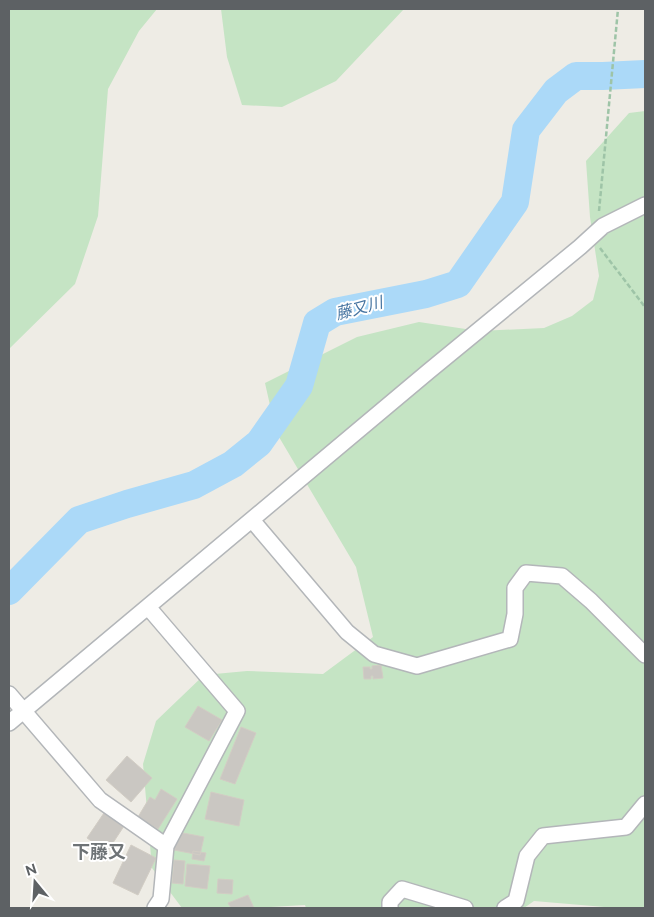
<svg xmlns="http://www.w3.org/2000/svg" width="654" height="917" font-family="Raleway,'Noto Sans JP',sans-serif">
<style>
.green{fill:#c5e4c4}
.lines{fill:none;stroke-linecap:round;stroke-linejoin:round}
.river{stroke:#abd9f8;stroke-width:28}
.building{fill:#cac7c2;stroke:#d2cdc4}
.minor-casing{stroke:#b3b6b9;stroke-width:18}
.path{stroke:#9ec4a7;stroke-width:2.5;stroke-dasharray:5 2.5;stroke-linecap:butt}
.minor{stroke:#fff;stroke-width:15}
.labels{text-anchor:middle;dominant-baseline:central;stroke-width:4;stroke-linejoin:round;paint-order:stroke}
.water-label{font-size:16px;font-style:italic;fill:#4775a1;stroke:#fff}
.quarter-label{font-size:18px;font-weight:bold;fill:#6e7376;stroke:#fff}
</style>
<rect width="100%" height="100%" fill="#eeece5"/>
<path class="green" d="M 9,9 L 157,9 L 139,31 L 108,89 L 98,216 L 75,284 L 9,349 Z
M 221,9 L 404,9 L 336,81 L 282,107 L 242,105 L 227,57 Z
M 645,111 L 645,908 L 616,908 L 534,901 L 524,908 L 306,908 L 305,905 L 254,908 L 182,908 L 152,868 L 143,764 L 156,721 L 204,675 L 247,671 L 323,674 L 373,637 L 356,567 L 276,432 L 265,383 L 357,337 L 419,322 L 479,331 L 544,328 L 572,316 L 593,300 L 599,276 L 590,217 L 586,161 L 629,113 Z"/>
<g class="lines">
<path class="river" d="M 9,591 L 79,520 L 127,504 L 194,485 L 233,464 L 259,443 L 299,386 L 317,323 L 335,312 L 426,294 L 458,284 L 515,202 L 526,130 L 556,91 L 576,76 L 603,76 L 645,74"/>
</g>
<path class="building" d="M 381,665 L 383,678 L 373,679 L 373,676 L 371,676 L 371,679 L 364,679 L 363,667 L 370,667 L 370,669 L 372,669 L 372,666 Z
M 198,706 L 222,720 L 209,741 L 185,727 Z
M 241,727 L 256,733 L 235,784 L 220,779 Z
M 127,756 L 152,778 L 131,802 L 106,780 Z
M 161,789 L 177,799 L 158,829 L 138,817 L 150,797 L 155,800 Z
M 211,792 L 244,800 L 239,826 L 205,819 Z
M 104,813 L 124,826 L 107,852 L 87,838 Z
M 178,832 L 204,837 L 200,855 L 174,850 Z
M 131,845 L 156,858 L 138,895 L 113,883 Z
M 193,851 L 206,853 L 204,861 L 192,859 Z
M 174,860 L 185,861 L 183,884 L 172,883 Z
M 187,864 L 210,866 L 207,889 L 185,886 Z
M 218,879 L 233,880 L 232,894 L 217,893 Z
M 248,895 L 254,908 L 231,908 L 228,903 Z"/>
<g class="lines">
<g class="minor-casing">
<path id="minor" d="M 252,520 L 347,632 L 374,654 L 417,666 L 510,639 L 515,614 L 515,588 L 526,573 L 562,576 L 591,601 L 645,655
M 148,607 L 237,711 L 166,846
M 9,694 L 100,800 L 166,846 L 161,899 L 155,908
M 9,723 L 429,371 L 580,247 L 603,226 L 645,205
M 390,908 L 390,902 L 402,889 L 465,908
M 505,908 L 516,901 L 527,856 L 543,836 L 626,827 L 645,804"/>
</g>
<path class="path" d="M 599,211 L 618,9
M 600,248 L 645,307"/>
<use href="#minor" class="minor"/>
</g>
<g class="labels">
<g class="water-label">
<text transform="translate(359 308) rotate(-15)">藤又川</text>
</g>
<g class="quarter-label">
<text x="99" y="851">下藤又</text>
</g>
</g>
<rect width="654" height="917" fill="none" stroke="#5d6164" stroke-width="20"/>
<g transform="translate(35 882) rotate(342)" stroke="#ffffff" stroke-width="4" paint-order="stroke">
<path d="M0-4L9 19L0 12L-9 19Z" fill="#5d6164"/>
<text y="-8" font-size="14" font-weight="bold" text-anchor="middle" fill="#5d6164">N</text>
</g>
</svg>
